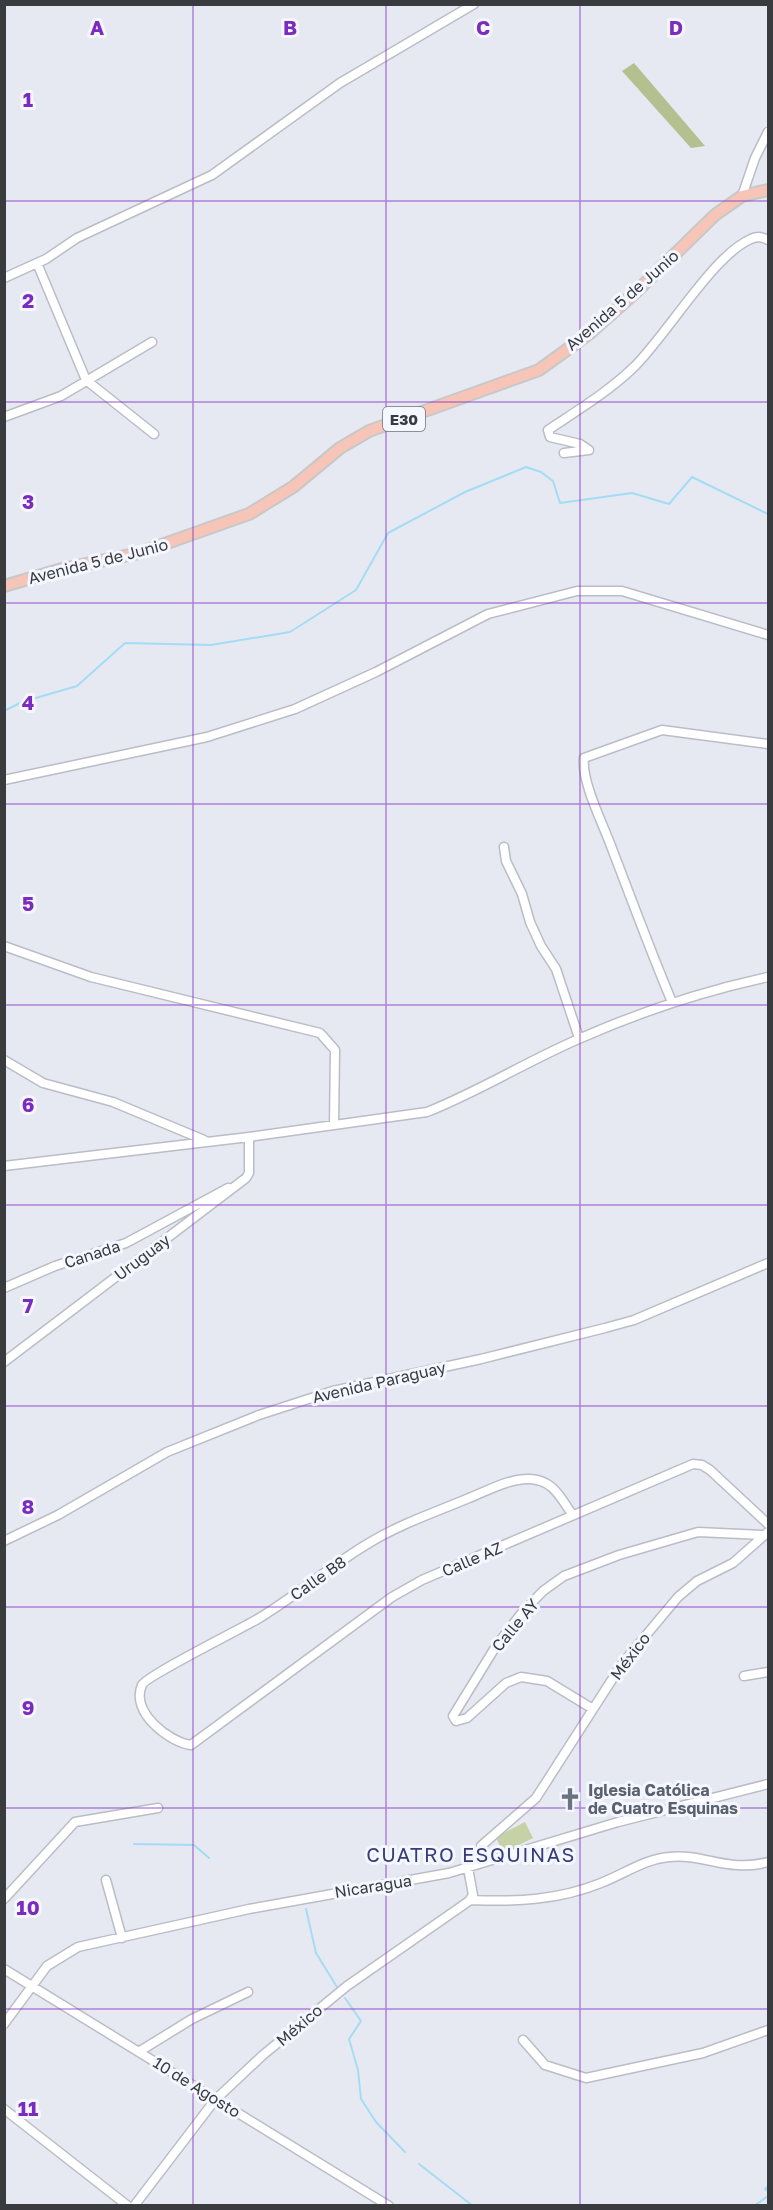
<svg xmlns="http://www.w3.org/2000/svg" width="773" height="2210" font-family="'Golos Text',sans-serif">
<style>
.green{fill:#c6d1a6}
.forest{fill:#b4c090}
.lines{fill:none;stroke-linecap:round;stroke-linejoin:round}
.stream{stroke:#a5dcf5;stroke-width:2}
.minor-casing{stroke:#babdc5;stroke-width:11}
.major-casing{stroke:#c8c8c9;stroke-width:14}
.minor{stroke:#fff;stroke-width:8}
.major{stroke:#f7c5b8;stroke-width:10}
.grid{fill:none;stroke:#7b2cbf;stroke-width:1.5;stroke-opacity:0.55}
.labels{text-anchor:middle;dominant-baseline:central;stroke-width:6;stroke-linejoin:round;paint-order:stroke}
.shield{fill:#f4f7ff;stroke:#727378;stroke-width:1.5}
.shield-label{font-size:15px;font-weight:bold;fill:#3a3b3e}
.street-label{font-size:16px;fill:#3a3b3e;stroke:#f4f7ff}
.worship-label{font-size:16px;font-weight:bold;fill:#5b616d;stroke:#f4f7ff;text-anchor:start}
.quarter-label{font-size:20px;letter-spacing:1.5px;fill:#373d78;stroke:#f4f7ff}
.grid-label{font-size:20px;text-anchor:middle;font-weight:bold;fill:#7b2cbf;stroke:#f4f7ff;stroke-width:6;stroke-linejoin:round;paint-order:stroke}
</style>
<rect width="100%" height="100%" fill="#e7e9f2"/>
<path class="green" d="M 525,1822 L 533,1838 L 503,1853 L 496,1837 Z"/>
<path class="forest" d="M 634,63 L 705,146 L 691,148 L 622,71 Z"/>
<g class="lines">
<path class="stream" d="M 4,711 L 22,702 L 77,686 L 125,643 L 211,645 L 290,632 L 356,590 L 388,533 L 465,492 L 526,467 L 541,472 L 553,481 L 560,503 L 632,493 L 669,504 L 692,477 L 768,514
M 134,1844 L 194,1845 L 209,1858
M 306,1909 L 316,1953 L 337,1987
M 345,1998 L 361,2021 L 349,2039 L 358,2070 L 361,2099 L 376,2122 L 405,2152
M 419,2164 L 473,2206
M 768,2186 L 765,2189 L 768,2191
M 754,2206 L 768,2196"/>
<g class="minor-casing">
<path id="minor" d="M 742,196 L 755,158 L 768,132
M 37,263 L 86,380 L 154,434
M 4,278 L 46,259 L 77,238 L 212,175 L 340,83 L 474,4
M 4,417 L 61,396 L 152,342
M 564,453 L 589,450 L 580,444 L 550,437 L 548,430 C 578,410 608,392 634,367 C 666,336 714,254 751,239 C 757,236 763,237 768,240
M 4,780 L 207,737 L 295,709 L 376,672 L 488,614 L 577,591 L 622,591 L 768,635
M 504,847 L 506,861 L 522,894 L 530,922 L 541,946 L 556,969 L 579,1038
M 4,946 L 91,977 L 320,1033 L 335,1050 L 334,1125
M 672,1002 C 650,950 631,898 611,846 C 603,824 581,781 584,758 L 662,730 L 768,744
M 4,1060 L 43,1083 L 113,1102 L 204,1140
M 4,1166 L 249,1137 L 427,1112 C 480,1091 529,1060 581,1038 C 642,1011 704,991 768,977
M 4,1288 L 55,1266 L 126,1243 L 228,1188
M 4,1362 L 246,1178 L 249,1173 L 249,1137
M 572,1514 C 560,1497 553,1480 530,1479 C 510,1478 487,1491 469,1498 C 436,1512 400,1524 369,1543 C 330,1566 295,1597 256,1620 C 240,1629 145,1677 142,1685 C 130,1712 169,1742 191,1745 L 392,1597 L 422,1580 L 693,1464 L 702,1465 L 710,1470 L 768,1524
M 4,1541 L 58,1515 L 167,1452 L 259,1415 L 333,1391 L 481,1359 L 605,1328 L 634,1320 L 768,1263
M 744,1676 L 768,1672
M 593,1709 L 547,1681 L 521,1677 L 506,1683 L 467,1718 L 456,1721 L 453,1716 L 496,1646 L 521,1614 L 543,1591 L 564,1576 L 619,1555 L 698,1532 L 763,1535
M 480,1863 L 481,1846 L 536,1798 L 622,1664 L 678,1597 L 697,1581 L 733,1563 L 768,1532
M 106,1880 L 122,1938
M 4,1899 L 75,1822 L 158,1808
M 471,1900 C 516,1902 559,1900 601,1883 C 624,1874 645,1859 669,1857 C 703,1853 729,1873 768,1862
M 4,1969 L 389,2206
M 4,2024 L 47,1966 L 78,1947 L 249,1909 L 449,1873 L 618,1822 L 768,1784
M 523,2040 L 545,2065 L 586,2078 L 703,2053 L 768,2030
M 140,2051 L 192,2019 L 248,1992
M 4,2109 L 128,2206
M 134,2206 L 215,2100 L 263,2055 L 347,1986 L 469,1901 L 473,1895 L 468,1868"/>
</g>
<g class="major-casing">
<path id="major" d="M 4,586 L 62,569 L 139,553 L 249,514 L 293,487 L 340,448 L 369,431 L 539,370 L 590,333 L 636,292 L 715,215 L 742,196 L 768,190"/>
</g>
<use href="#minor" class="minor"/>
<use href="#major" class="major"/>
</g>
<path class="grid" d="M 193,4 L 193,2206M 386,4 L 386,2206M 580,4 L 580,2206M 4,201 L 768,201M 4,402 L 768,402M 4,603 L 768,603M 4,804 L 768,804M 4,1005 L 768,1005M 4,1205 L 768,1205M 4,1406 L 768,1406M 4,1607 L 768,1607M 4,1808 L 768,1808M 4,2009 L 768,2009"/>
<defs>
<g id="church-bare" transform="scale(1.8)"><path d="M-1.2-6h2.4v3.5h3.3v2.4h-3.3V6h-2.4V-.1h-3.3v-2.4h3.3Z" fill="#6b7280" stroke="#f4f7ff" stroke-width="2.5" paint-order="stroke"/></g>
</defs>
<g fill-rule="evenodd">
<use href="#church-bare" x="570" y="1799"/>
</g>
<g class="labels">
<rect class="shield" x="383" y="407" width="42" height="24" rx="4.5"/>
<g class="shield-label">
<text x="404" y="419">E30</text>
</g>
<g class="street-label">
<text transform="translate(622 300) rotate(-41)">Avenida 5 de Junio</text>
<text transform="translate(98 561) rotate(-14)">Avenida 5 de Junio</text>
<text transform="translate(92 1254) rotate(-18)">Canada</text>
<text transform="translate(142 1257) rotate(-37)">Uruguay</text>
<text transform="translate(379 1382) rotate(-13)">Avenida Paraguay</text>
<text transform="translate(472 1559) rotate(-23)">Calle AZ</text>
<text transform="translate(318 1578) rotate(-35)">Calle B8</text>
<text transform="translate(515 1625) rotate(-50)">Calle AY</text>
<text transform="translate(630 1656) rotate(-53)">México</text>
<text transform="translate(373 1886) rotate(-9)">Nicaragua</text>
<text transform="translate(299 2025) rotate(-40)">México</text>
<text transform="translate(197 2087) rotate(32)">10 de Agosto</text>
</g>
<g class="worship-label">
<text x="588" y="1790">Iglesia Católica<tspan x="588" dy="18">de Cuatro Esquinas</tspan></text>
</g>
<g class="quarter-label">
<text x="471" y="1854">CUATRO ESQUINAS</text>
</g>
</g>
<g class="grid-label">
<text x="97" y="35">A</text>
<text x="290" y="35">B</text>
<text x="483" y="35">C</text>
<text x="676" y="35">D</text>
<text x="28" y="107">1</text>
<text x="28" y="308">2</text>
<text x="28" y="509">3</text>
<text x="28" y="710">4</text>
<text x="28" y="911">5</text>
<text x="28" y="1112">6</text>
<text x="28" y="1313">7</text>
<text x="28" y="1514">8</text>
<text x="28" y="1715">9</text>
<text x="28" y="1915">10</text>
<text x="28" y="2116">11</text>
</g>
<rect width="773" height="2210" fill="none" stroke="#3a3b3e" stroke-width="12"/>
</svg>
